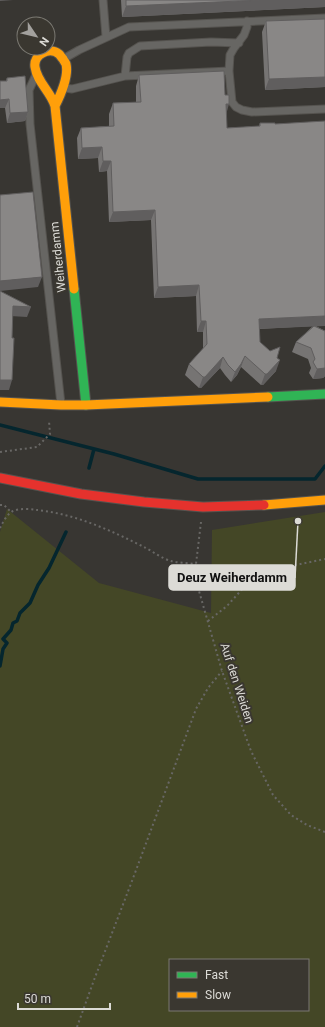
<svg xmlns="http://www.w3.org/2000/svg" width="325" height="1027" font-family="Roboto,sans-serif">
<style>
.green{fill:#444726;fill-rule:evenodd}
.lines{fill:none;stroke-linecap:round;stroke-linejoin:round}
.stream{stroke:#05262e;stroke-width:3.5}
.lane-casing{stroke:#55534f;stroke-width:9}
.fast-casing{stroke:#55534f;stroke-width:11}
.slow-casing{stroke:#55534f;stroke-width:11}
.jam-casing{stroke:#55534f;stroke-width:11}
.path{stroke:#686765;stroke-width:2;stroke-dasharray:2 3;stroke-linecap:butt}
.lane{stroke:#676663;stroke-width:7}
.fast{stroke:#30b455;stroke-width:9}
.slow{stroke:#ff9f0a;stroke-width:9}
.jam{stroke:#e5322d;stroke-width:9}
.wall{fill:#767473}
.shaded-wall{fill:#605e5e}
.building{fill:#898786;stroke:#605e5e}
.labels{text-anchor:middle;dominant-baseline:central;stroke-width:4;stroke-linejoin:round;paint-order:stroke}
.street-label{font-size:12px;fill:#dcdbd6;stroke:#3a3730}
.leader{fill:none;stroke:#dcdbd6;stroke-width:1.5}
.callout-dot{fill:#dcdbd6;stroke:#3a3730;stroke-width:1.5}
.callout{fill:#dcdbd6;stroke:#dcdbd6;stroke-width:1.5}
.callout-label{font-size:13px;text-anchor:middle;font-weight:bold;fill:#111}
</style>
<rect width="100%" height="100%" fill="#383632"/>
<path class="green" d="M 7,509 L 99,583 L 211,613 L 212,530 L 325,512 L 325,1027 L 0,1027 L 0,532 ZM 170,960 L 308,960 L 308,1010 L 170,1010 Z"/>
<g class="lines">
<path class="stream" d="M 0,425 L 114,454 L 198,479 L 315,479 L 325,466
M 89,468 L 94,449
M 0,666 L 3,649 L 7,643 L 3,639 L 11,630 L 13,623 L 17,621 L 20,613 L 30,603 L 38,585 L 49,568 L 66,532"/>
<g class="lane-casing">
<path id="lane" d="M 103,0 L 106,37
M 65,58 L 79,50 L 129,27 L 325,18
M 229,71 L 230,55 L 234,48 L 244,35 L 247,27 L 247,21
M 125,76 L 127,57 L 129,53 L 140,46 L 211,42 L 239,43
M 35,77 L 29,90 L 30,124 L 61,404
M 65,88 L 72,89 L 125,76 L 229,71 L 232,102 L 236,107 L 242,110 L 252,112 L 325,109"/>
</g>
<g class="fast-casing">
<path id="fast" d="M 74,289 L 86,405
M 268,397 L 325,394"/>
</g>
<g class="slow-casing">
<path id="slow" d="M 55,106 C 51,92 37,82 35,67 C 33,55 49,46 59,54 C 61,56 61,57 63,59 C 64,61 65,62 66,64 C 69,76 60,96 55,106 L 74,289
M 0,402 L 61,405 L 86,405 L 268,397
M 264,505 L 325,500"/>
</g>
<g class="jam-casing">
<path id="jam" d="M 0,478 L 81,494 L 144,502 L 203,507 L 264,505"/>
</g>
<path class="path" d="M 0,452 L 37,447 L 50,434 L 49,421
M 0,505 L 4,505 L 11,512
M 201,522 L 196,564 L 199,591 L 222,671 L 251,751 L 273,795 L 291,815 L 307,825 L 325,832
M 0,528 C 3,522 7,514 13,511 C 20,508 30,509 37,510 C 75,514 110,530 144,547 C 152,551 163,559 171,561 C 179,563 188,563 196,564
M 208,621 L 227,606 L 245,586 L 291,566 L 325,559
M 77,1027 L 94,980 L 132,881 L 196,709 L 208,688 L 222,671"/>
<use href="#lane" class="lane"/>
<use href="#fast" class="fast"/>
<use href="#slow" class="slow"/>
<use href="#jam" class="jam"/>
</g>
<path class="wall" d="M 121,0 L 325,0 L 325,7 L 122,17 Z
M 325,19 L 325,87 L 265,90 L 262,32 L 266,21 Z
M 139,75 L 226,114 L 227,128 L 259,126 L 260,123 L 325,326 L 316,326 L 325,331 L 325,376 L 323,378 L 313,379 L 309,373 L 311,368 L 308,359 L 292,352 L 296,342 L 313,326 L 259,329 L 260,342 L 277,358 L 276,371 L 263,385 L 261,385 L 241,367 L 237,375 L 231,382 L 225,375 L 220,368 L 201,388 L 199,388 L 185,375 L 189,364 L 203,349 L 203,332 L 197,332 L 196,296 L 154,298 L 151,220 L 109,222 L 107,171 L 99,172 L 98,158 L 78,159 L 77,138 L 81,128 L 109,126 L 109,114 L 113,103 L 136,102 L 136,86 Z
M 7,78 L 28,112 L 25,121 L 7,123 L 5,108 L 6,81 Z"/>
<path class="shaded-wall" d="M 0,0 L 13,0 L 0,1 Z
M 262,0 L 325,0 L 325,7 L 122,17 L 126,6 Z
M 325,77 L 325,87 L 265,90 L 269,79 Z
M 9,99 L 5,108 L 0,108 L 0,100 Z
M 226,104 L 229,104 L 226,115 Z
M 28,112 L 25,121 L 7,123 L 10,113 Z
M 102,147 L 98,158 L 78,159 L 82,148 Z
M 103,161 L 111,161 L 107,171 L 99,172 Z
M 155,210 L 151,220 L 109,222 L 113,212 Z
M 42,277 L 38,287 L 0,291 L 0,281 Z
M 199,285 L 196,296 L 154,298 L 158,287 Z
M 13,306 L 31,307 L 27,317 L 10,316 Z
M 325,316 L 325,326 L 255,329 L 259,319 Z
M 201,321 L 206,321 L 203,332 L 197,332 Z
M 245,356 L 241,367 L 237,375 L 231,382 L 235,372 Z
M 223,357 L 220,368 L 201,388 L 199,388 L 203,377 Z
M 280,360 L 276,371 L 263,385 L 261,385 L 265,374 Z
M 325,368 L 325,376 L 323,378 L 313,379 L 317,369 Z
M 0,380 L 12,380 L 9,390 L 0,390 Z"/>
<path class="building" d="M 126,0 L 262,0 L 126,6 Z
M 325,19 L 325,77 L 269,79 L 266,21 Z
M 224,71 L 225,95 L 229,95 L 229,104 L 226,104 L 227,128 L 260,126 L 260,123 L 275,123 L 275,124 L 325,121 L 325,316 L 259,319 L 260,342 L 270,351 L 280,347 L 277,358 L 280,360 L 267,374 L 265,374 L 245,356 L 241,364 L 235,372 L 228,365 L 223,357 L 205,377 L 203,377 L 189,364 L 207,344 L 206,321 L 201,321 L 199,285 L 158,287 L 155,210 L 113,212 L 111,161 L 103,161 L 102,147 L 82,148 L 81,128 L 114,126 L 113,103 L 141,102 L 139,75 Z
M 25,76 L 28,112 L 10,113 L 9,99 L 0,100 L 0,81 L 7,81 L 7,78 Z
M 33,192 L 42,277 L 0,281 L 0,195 Z
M 0,291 L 31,307 L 13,306 L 12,338 L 14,338 L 12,380 L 0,380 Z
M 314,326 L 325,331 L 325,368 L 317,369 L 313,362 L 315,359 L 311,348 L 296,342 Z"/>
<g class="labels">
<g class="street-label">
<text transform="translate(58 257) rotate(-96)">Weiherdamm</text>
<text transform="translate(237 683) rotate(72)">Auf den Weiden</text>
</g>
</g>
<path class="leader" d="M298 521L295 578"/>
<circle class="callout-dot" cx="298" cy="521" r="4"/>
<rect class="callout" x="169" y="565" width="126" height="25" rx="4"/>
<g class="callout-label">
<text x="232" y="582">Deuz Weiherdamm</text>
</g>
<rect x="169" y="959" width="140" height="52" fill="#3a3730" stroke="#7b7972"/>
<rect x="177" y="972" width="20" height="6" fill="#30b455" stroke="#7b7972"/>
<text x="205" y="979" font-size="12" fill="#dcdbd6">Fast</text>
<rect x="177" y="992" width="20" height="6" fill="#ff9f0a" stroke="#7b7972"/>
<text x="205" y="999" font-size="12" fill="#dcdbd6">Slow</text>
<g transform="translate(36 36) rotate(125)"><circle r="19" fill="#3a3730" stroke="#7b7972"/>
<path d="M0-3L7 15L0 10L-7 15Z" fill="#a3a19d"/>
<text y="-6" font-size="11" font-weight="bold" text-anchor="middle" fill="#dcdbd6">N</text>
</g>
<path d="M18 1003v6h92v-6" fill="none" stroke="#dcdbd6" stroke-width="2"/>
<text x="24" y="1003" font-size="12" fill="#dcdbd6" stroke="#3a3730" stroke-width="3" paint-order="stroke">50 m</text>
</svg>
